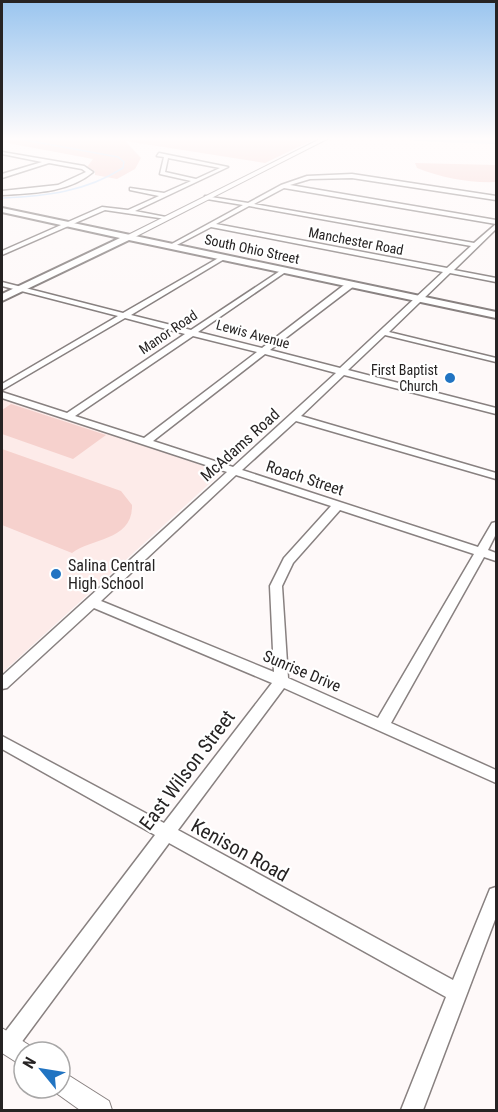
<svg xmlns="http://www.w3.org/2000/svg" width="498" height="1112" font-family="'Roboto Condensed',sans-serif">
<style>
.built{fill:#fdebe9}
.green{fill:#f6d1cd}
.lines{fill:none;stroke-linecap:round;stroke-linejoin:round}
.stream{stroke:#c6dffa;stroke-width:1.5}
.river{fill:#c6dffa;fill-rule:evenodd}
.minor-casing{stroke:#888180;stroke-width:3}
.tertiary-casing{stroke:#888180;stroke-width:2}
.secondary-casing{stroke:#888180;stroke-width:4}
.minor{fill:#fff;fill-rule:evenodd}
.tertiary{fill:#fff;fill-rule:evenodd}
.secondary{fill:#fff;fill-rule:evenodd}
.poi-dot{fill:#2174c2;stroke:#fff;stroke-width:2}
.labels{text-anchor:middle;dominant-baseline:central;stroke-width:4.5;stroke-linejoin:round;paint-order:stroke}
.far-street-label{font-size:14px;fill:#262323;stroke:#fff}
.far-poi-label{font-size:14px;fill:#262323;stroke:#fff;text-anchor:end}
.street-label{font-size:16px;fill:#262323;stroke:#fff}
.poi-label{font-size:16px;fill:#262323;stroke:#fff;text-anchor:start}
.near-street-label{font-size:20px;fill:#262323;stroke:#fff}
</style>
<rect width="100%" height="100%" fill="#fef9f9"/>
<path class="built" d="M 2,398 L 222,472 L 2,673 Z"/>
<path class="green" d="M 2,139 L 315,139 L 265,163 L 125,141 L 141,158 L 135,169 L 117,179 L 95,175 L 95,171 L 87,167 L 93,159 L 2,142 Z
M 415,163 L 496,165 L 496,182 C 469,183 442,178 417,168 Z
M 11,404 L 106,435 L 73,459 L 2,434 L 2,410 Z
M 2,449 L 121,491 L 132,505 C 133,541 91,538 72,553 L 2,525 Z"/>
<g class="lines">
<path class="stream" d="M 2,198 C 46,196 85,192 123,168 L 124,162 L 118,157 L 19,139"/>
<path class="river" d="M 411,139 L 496,140 L 496,144 L 415,141 Z"/>
<g class="minor-casing">
<path id="minor" d="M 2,152 L 84,166 L 93,172 C 68,193 33,193 2,195 L 2,191 L 58,185 L 86,172 L 82,169 L 49,163 L 2,178 L 2,174 L 42,162 L 2,154 Z
M 159,153 L 228,167 L 135,211 L 166,217 L 166,219 L 105,210 L 2,255 L 2,251 L 102,207 L 128,210 L 159,196 L 130,190 L 130,188 L 164,193 L 191,181 L 160,174 L 164,157 L 157,156 ZM 168,158 L 220,168 L 196,179 L 165,172 Z
M 352,174 L 496,196 L 496,200 L 352,178 L 310,179 L 290,185 L 496,220 L 496,224 L 284,188 L 254,204 L 474,243 L 496,224 L 496,229 L 454,270 L 496,278 L 496,282 L 450,273 L 389,332 L 496,358 L 496,362 L 385,335 L 348,370 L 496,408 L 496,414 L 344,375 L 301,416 L 496,473 L 496,479 L 296,421 L 242,470 L 478,547 L 492,523 L 496,522 L 496,534 L 488,550 L 496,553 L 496,561 L 484,557 L 391,723 L 496,770 L 496,783 L 284,688 L 178,830 L 453,980 L 490,889 L 496,887 L 496,917 L 423,1110 L 401,1110 L 446,997 L 169,843 L 15,1051 L 8,1054 L 2,1052 L 2,1036 L 155,835 L 2,749 L 2,736 L 164,823 L 272,683 L 94,608 L 7,688 L 2,689 L 2,676 L 227,472 L 2,398 L 2,392 L 67,413 L 185,334 L 125,318 L 2,390 L 2,384 L 118,316 L 2,286 L 2,282 L 123,313 L 222,256 L 226,256 L 226,258 L 131,315 L 191,330 L 283,269 L 287,269 L 287,271 L 198,332 L 262,348 L 348,282 L 354,282 L 354,286 L 270,350 L 340,368 L 443,272 L 211,227 L 173,247 L 168,246 L 243,205 L 207,199 L 205,196 L 248,203 L 281,185 L 307,176 ZM 249,206 L 471,246 L 447,268 L 216,224 ZM 193,336 L 257,352 L 144,438 L 75,416 ZM 265,354 L 336,373 L 233,467 L 153,441 ZM 236,475 L 331,506 L 284,558 L 270,586 L 274,672 L 101,601 ZM 340,510 L 474,554 L 378,718 L 288,678 L 282,586 L 293,563 Z"/>
</g>
<g class="tertiary-casing">
<path id="tertiary" d="M 320,139 L 327,139 L 131,239 L 124,237 Z
M 2,1028 L 32,1047 L 34,1052 L 24,1052 L 24,1067 L 2,1053 Z
M 60,1070 L 109,1101 L 112,1110 L 80,1110 L 52,1090 L 51,1088 L 60,1088 Z"/>
</g>
<g class="secondary-casing">
<path id="secondary" d="M 2,208 L 496,312 L 496,318 L 129,240 L 2,301 L 2,294 L 120,238 L 2,212 Z"/>
</g>
<use href="#minor" class="minor"/>
<use href="#tertiary" class="tertiary"/>
<use href="#secondary" class="secondary"/>
</g>
<linearGradient id="sky" x2="0" y2="1"><stop stop-color="#9ac5ef"/><stop offset="0.47" stop-color="#fffcfc"/><stop offset="1" stop-color="#fffcfc" stop-opacity="0"/></linearGradient>
<rect width="498" height="295" fill="url(#sky)"/>
<g class="poi-dot">
<circle cx="450" cy="378" r="6"/>
<circle cx="56" cy="574" r="6"/>
</g>
<g class="labels">
<g class="far-street-label">
<text transform="translate(356 241) rotate(11)">Manchester Road</text>
<text transform="translate(252 249) rotate(12)">South Ohio Street</text>
<text transform="translate(168 332) rotate(-34)">Manor Road</text>
<text transform="translate(253 334) rotate(15)">Lewis Avenue</text>
</g>
<g class="far-poi-label">
<text x="438" y="370">First Baptist<tspan x="438" dy="16">Church</tspan></text>
</g>
<g class="street-label">
<text transform="translate(240 445) rotate(-42)">McAdams Road</text>
<text transform="translate(305 478) rotate(18)">Roach Street</text>
<text transform="translate(302 671) rotate(23)">Sunrise Drive</text>
</g>
<g class="poi-label">
<text x="68" y="565">Salina Central<tspan x="68" dy="18">High School</tspan></text>
</g>
<g class="near-street-label">
<text transform="translate(187 770) rotate(-53)">East Wilson Street</text>
<text transform="translate(240 850) rotate(29)">Kenison Road</text>
</g>
</g>
<rect width="498" height="1112" fill="none" stroke="#262323" stroke-width="6"/>
<g transform="translate(42 1070) rotate(300)"><circle r="28" fill="#ffffff" stroke="#a8a7a7" stroke-width="1.5"/>
<path d="M0-4.5L10 22L0 15L-10 22Z" fill="#2174c2"/>
<text y="-9" font-size="16" font-weight="bold" text-anchor="middle" fill="#262323">N</text>
</g>
</svg>
